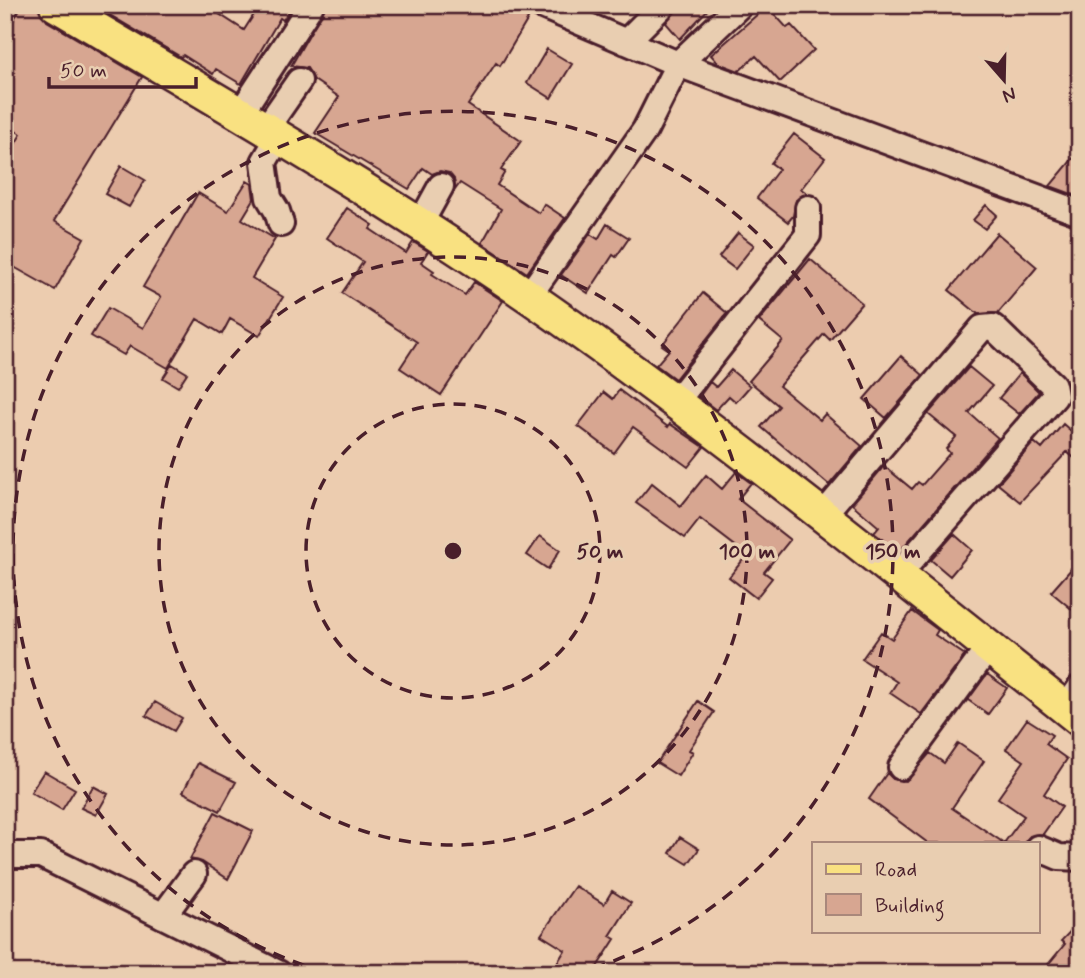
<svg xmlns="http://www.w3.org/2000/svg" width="1085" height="978" font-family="Mynerve,sans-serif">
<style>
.building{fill:#d7a691;stroke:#4a1f2b;stroke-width:2}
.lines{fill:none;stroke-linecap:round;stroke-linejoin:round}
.minor-casing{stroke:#4a1f2b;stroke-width:30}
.major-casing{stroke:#4a1f2b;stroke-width:37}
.minor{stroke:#e9ceb1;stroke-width:24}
.major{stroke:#f9e181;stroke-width:32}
.ring{fill:none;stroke:#4a1f2b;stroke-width:3.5;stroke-dasharray:12 9}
.centre{fill:#4a1f2b;stroke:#e9ceb1;stroke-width:3.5}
.ring-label{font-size:21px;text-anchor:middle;font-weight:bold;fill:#4a1f2b;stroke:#e9ceb1;stroke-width:7;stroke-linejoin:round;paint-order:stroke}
</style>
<rect width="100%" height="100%" fill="#ecccaf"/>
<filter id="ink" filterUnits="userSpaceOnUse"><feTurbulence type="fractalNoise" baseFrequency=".0143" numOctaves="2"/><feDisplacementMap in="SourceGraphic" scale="14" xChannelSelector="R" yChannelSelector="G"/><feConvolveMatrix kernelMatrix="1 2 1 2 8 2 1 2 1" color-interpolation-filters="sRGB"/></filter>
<g filter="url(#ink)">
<path class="building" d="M 22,5 L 38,5 L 47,21 L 142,77 L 54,221 L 84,238 L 55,290 L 5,262 L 5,161 L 21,134 L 5,125 L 5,35 Z
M 93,5 L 205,5 L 244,30 L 260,5 L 293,5 L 283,20 L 280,18 L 241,84 L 216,69 L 213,74 L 183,55 L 181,57 Z
M 326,5 L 505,5 L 528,19 L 500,66 L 496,63 L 468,105 L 521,141 L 501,170 L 505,172 L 497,185 L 539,213 L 544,204 L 565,218 L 527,273 L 482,243 L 501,209 L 460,183 L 455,190 L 454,179 L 449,173 L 440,171 L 432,174 L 423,168 L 409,189 L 315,133 L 339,97 L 314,80 L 307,68 L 291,66 Z
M 677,5 L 712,5 L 680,39 L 666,23 Z
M 767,6 L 787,28 L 791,25 L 814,50 L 780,82 L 756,56 L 739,71 L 718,63 L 711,55 Z
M 547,49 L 572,64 L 551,98 L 527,83 Z
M 794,134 L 825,158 L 801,189 L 807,193 L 796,200 L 793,216 L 788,222 L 757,198 L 779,169 L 771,163 Z
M 1080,150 L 1080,197 L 1050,186 Z
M 121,166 L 145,180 L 129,207 L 105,194 Z
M 247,181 L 252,184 L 254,199 L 242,219 L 275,239 L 252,278 L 283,297 L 259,336 L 230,319 L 222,334 L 197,319 L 168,368 L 130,346 L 124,355 L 91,336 L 108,308 L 143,328 L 161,297 L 143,287 L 198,193 L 228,211 Z
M 986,205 L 997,215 L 985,229 L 973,220 Z
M 347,208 L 373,225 L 370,229 L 406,253 L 413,242 L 428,251 L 421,262 L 434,271 L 432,274 L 465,295 L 474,282 L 503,301 L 441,395 L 400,368 L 417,342 L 342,293 L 363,262 L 327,238 Z
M 607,224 L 629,238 L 616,257 L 613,255 L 588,293 L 561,275 L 590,234 L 598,239 Z
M 738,233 L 754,245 L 735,269 L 719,257 Z
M 997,233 L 1037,267 L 998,313 L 978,314 L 949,290 Z
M 810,259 L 862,303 L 830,340 L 824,334 L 779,386 L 820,420 L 825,414 L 862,446 L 829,485 L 761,427 L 779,406 L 749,381 L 783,341 L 759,321 Z
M 703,293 L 727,313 L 675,379 L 656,365 L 669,350 L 662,345 Z
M 901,356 L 923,375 L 886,418 L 864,399 Z
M 172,364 L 187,373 L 178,387 L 163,378 Z
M 969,367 L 992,386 L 969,413 L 998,438 L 899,552 L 874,533 L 879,527 L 852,504 L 884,466 L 912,489 L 918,482 L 922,485 L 950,453 L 946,449 L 956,437 L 928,414 Z
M 731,370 L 750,386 L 736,402 L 729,396 L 716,410 L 699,397 L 710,382 L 716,387 Z
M 1020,373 L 1039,392 L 1019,414 L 999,398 Z
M 619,390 L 668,427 L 670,424 L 704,447 L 688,467 L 633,427 L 614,453 L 578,426 L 604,392 L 613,399 Z
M 1063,424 L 1080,439 L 1080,463 L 1067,452 L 1020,502 L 998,484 L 1034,442 L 1042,449 Z
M 736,472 L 751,483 L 738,499 L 790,540 L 764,572 L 772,578 L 756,598 L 729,577 L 747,555 L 700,519 L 685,538 L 636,503 L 652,483 L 681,506 L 706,475 L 722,489 Z
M 954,534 L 972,550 L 950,576 L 931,560 Z
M 540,536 L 560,550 L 548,569 L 527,555 Z
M 1080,559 L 1080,616 L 1051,592 Z
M 912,611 L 938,630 L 935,635 L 965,655 L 921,714 L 890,693 L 897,682 L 862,659 L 881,632 L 892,639 Z
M 987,674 L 1007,688 L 988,714 L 968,700 Z
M 698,701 L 714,712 L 689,750 L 693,752 L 678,776 L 657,763 Z
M 155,702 L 182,718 L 174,731 L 146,716 Z
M 1027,719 L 1052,735 L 1046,744 L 1067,759 L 1044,794 L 1062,807 L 1043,834 L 1030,836 L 1024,843 L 1004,843 L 1024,816 L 998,798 L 1024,761 L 1006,749 Z
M 958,743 L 984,761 L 952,808 L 1004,843 L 928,843 L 869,799 L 887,773 L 893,779 L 906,781 L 930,753 L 944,763 Z
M 198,763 L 236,782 L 220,811 L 183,792 Z
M 44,771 L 75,789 L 62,810 L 31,792 Z
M 93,786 L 108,794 L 96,815 L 81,808 Z
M 215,812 L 253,831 L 228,879 L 202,862 L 190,859 Z
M 680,837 L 699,849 L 688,864 L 670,853 Z
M 575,886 L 604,904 L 612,891 L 631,903 L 610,936 L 615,939 L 593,973 L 551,973 L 565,950 L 541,935 Z
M 1080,921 L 1080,973 L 1041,973 L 1065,944 L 1061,941 Z"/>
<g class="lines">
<g class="minor-casing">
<path id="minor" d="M 540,5 L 678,64 L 1080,213
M 626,42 L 663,5
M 240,114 L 311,5
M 265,130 L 299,81
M 278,138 L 264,162 L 269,198 L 277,211 L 281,224
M 419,226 L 441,186
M 528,297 L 645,130 L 678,64 L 740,5
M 675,403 L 808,235 L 808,208
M 823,515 L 982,328 L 993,327 L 1053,385 L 1055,396 L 898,575
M 1066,708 L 1080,688
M 901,767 L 989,647
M 1038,848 L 1059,857 L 1080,858
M 5,855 L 41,855 L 278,973
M 163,916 L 194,874"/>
</g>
<g class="major-casing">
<path id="major" d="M 56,5 C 239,113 426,220 599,346 C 763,465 921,593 1080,720"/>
</g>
<use href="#minor" class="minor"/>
<use href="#major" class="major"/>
</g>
</g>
<g class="ring">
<circle cx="453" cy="551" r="147"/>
<circle cx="453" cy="551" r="294"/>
<path d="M324 972A440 440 0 1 1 582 972"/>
</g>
<circle cx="453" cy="551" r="10" class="centre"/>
<g class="ring-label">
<text x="600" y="558">50 m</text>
<text x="747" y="558">100 m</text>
<text x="893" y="558">150 m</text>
</g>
<rect width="1085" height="978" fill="none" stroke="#e9ceb1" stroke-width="28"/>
<rect x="14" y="14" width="1057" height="950" fill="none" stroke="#4a1f2b" stroke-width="2.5" filter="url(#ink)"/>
<rect x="812" y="842" width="228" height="91" fill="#e9ceb1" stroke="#a9887b" stroke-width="2"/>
<rect x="826" y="864" width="35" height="10" fill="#f9e181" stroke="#a9887b" stroke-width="2"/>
<text x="875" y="876" font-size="21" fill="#4a1f2b">Road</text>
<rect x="826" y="894" width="35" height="21" fill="#d7a691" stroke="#a9887b" stroke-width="2"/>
<text x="875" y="912" font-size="21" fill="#4a1f2b">Building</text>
<g transform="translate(1004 80) rotate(160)" stroke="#e9ceb1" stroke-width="5" paint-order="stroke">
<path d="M0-5L12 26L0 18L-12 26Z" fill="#4a1f2b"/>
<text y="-10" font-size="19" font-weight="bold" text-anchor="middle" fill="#4a1f2b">N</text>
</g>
<path d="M49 77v10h147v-10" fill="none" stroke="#4a1f2b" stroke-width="3.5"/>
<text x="60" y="77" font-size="21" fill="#4a1f2b" stroke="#e9ceb1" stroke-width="5" paint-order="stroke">50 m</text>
</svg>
